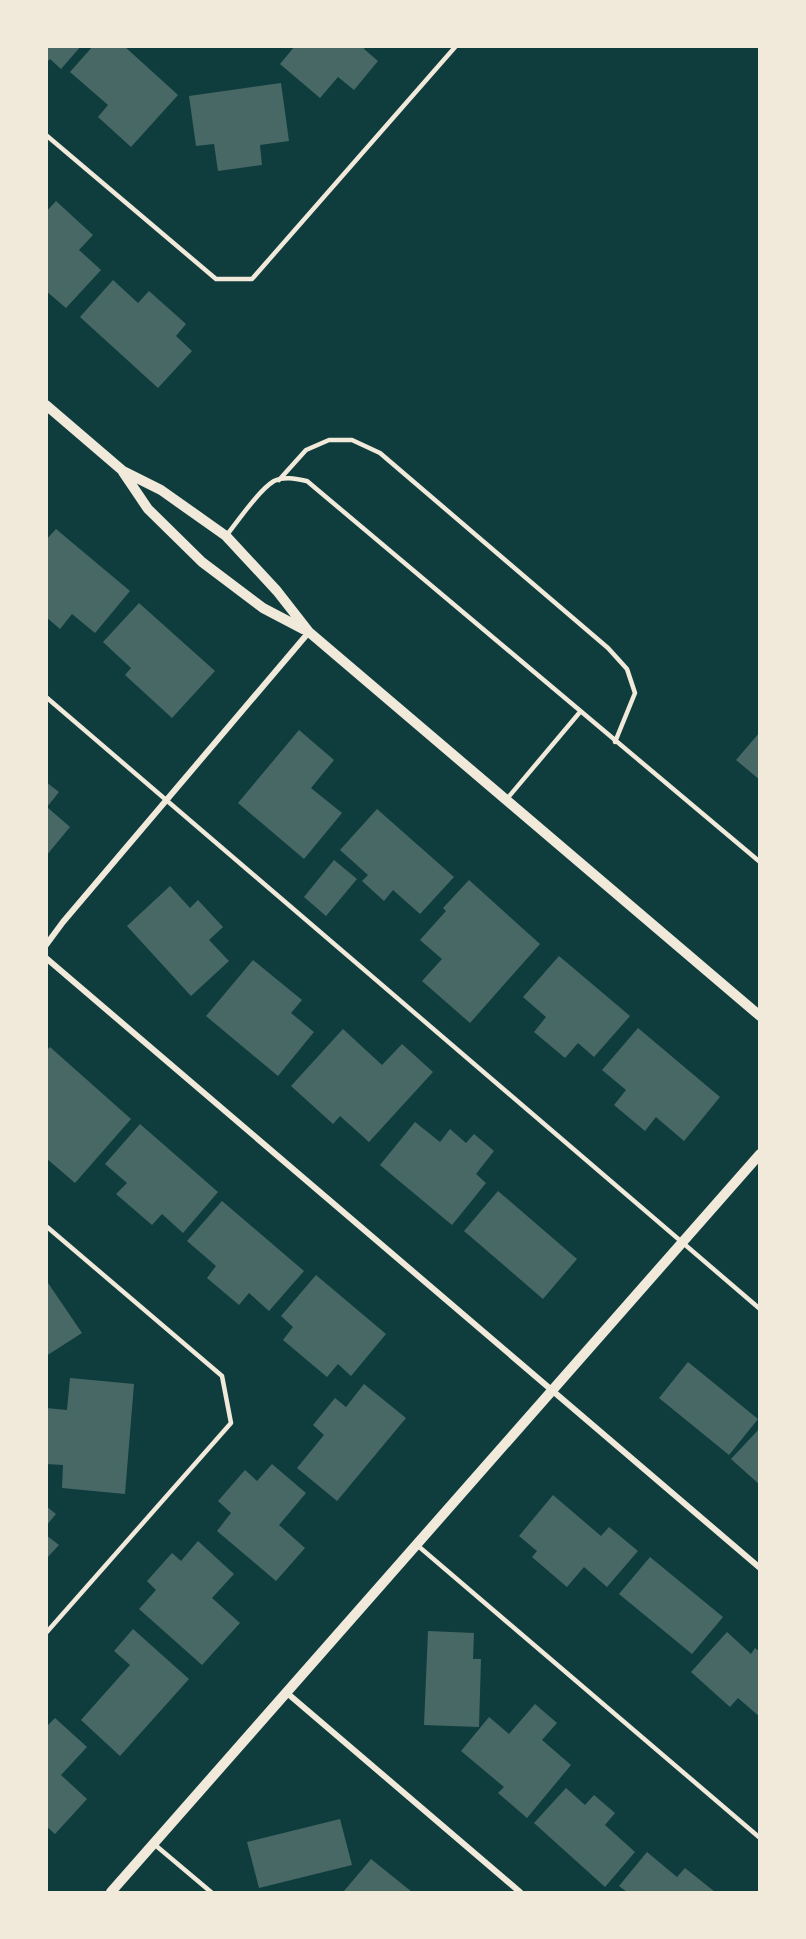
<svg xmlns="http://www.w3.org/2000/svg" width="806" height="1939" font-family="Ubuntu,sans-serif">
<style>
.building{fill:#486865}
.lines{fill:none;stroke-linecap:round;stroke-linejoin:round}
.service{stroke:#f1e9da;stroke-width:4.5}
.minor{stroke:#f1e9da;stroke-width:6}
.tertiary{stroke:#f1e9da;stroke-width:10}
</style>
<rect width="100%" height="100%" fill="#0f3d3e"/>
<path class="building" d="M 46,46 L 81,46 L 61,69 L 50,59 L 46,63 Z
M 93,46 L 124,46 L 178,95 L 131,147 L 98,117 L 108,105 L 70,72 Z
M 295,46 L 366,46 L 364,49 L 378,61 L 354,90 L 338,77 L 320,98 L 280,64 Z
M 281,83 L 289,141 L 260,145 L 262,165 L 218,171 L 214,144 L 196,146 L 189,96 Z
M 56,201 L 93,235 L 79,250 L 101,270 L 66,308 L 46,291 L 46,212 Z
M 113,280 L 138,303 L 149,291 L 186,324 L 176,336 L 192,351 L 158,388 L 80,317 Z
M 56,529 L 130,591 L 95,633 L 72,614 L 60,629 L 46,617 L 46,540 Z
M 139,603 L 215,671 L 172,718 L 125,675 L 131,668 L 103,642 Z
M 299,730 L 334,760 L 311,788 L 342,813 L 304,859 L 238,803 Z
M 760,732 L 760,780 L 736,760 Z
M 46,782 L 59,792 L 47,807 L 70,827 L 46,856 Z
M 377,809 L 454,877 L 420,914 L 393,890 L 384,901 L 362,881 L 368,875 L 340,850 Z
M 334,860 L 357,879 L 326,916 L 304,897 Z
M 469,880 L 540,944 L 470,1023 L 422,981 L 442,959 L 420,940 L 446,911 L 443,908 Z
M 170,886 L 190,908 L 198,900 L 223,927 L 209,940 L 229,961 L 191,996 L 127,926 Z
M 559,956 L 630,1016 L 594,1057 L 578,1043 L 565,1058 L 534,1032 L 546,1017 L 523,997 Z
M 253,960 L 302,1000 L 291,1013 L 314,1032 L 278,1076 L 206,1016 Z
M 638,1028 L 720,1097 L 684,1141 L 656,1117 L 645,1131 L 614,1105 L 626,1090 L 602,1070 Z
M 343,1029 L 382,1065 L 402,1044 L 433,1072 L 369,1142 L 340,1116 L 333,1124 L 291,1086 Z
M 50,1047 L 131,1119 L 75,1183 L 46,1158 L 46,1051 Z
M 415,1122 L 440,1142 L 450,1129 L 466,1143 L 474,1134 L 494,1151 L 476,1174 L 486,1183 L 452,1225 L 380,1165 Z
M 140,1124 L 218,1192 L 183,1233 L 162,1214 L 152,1225 L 116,1194 L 127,1183 L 105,1164 Z
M 498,1191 L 577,1259 L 543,1299 L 464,1231 Z
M 222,1201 L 304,1271 L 269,1311 L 249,1293 L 239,1305 L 207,1278 L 216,1266 L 187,1241 Z
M 316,1275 L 386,1334 L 351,1376 L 338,1364 L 327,1377 L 283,1340 L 293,1327 L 281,1316 Z
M 46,1280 L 82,1333 L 46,1356 Z
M 688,1362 L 758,1419 L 729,1455 L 659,1398 Z
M 70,1378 L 134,1384 L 125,1494 L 62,1488 L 63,1465 L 46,1464 L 46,1408 L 67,1410 Z
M 364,1384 L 406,1418 L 337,1501 L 297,1468 L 324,1435 L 313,1425 L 335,1398 L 346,1407 Z
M 760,1428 L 760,1485 L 731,1459 Z
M 272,1464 L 306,1493 L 279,1525 L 305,1548 L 276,1581 L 217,1531 L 231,1513 L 218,1501 L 245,1470 L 257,1481 Z
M 553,1495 L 601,1536 L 609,1527 L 638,1551 L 607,1587 L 584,1567 L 567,1587 L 532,1557 L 537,1551 L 519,1536 Z
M 46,1506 L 56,1514 L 46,1526 Z
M 46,1535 L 59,1545 L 46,1559 Z
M 198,1541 L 234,1574 L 212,1598 L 240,1623 L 202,1665 L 139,1609 L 156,1590 L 147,1581 L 172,1553 L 181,1561 Z
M 650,1557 L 723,1617 L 692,1654 L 619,1594 Z
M 133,1629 L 189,1679 L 120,1756 L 81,1720 L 130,1665 L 114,1651 Z
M 428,1631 L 474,1633 L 473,1659 L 481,1659 L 479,1727 L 424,1725 Z
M 727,1632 L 751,1654 L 755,1648 L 760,1652 L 760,1717 L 738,1698 L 730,1707 L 691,1672 Z
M 535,1704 L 557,1723 L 542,1740 L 571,1765 L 527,1818 L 498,1793 L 504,1787 L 461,1751 L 489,1717 L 509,1734 Z
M 55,1718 L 87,1747 L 61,1775 L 87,1799 L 55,1834 L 46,1826 L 46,1727 Z
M 566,1788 L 585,1805 L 594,1795 L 615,1813 L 605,1825 L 635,1852 L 605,1887 L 534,1823 Z
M 340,1819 L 352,1865 L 259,1888 L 247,1842 Z
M 647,1852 L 677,1877 L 685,1868 L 715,1892 L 627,1892 L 619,1886 Z
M 371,1859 L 412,1892 L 345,1892 L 344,1891 Z"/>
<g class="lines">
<path class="service" d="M 46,135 L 216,279 L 252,279 L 456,46
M 279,480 L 306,450 L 329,440 L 352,440 L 380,453 L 608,648 L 627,669 L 635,693 L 615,742
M 226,536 C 238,521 259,490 274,481 C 284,476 297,479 307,481 L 760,862
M 46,697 L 760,1309
M 506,800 L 580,712
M 46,1226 L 222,1376 L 231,1423 L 46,1633
M 417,1545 L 760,1838
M 154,1844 L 211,1892"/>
<path class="minor" d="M 46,945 L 63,922 L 309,632
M 46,958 L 760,1568
M 287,1693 L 520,1892"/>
<path class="tertiary" d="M 46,405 L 123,471 L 161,490 L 226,536 L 277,591 L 309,632 L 760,1016
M 123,472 L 148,509 L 202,562 L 263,608 L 303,629
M 111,1892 L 760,1154"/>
</g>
<rect width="806" height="1939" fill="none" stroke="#f1e9da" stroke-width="96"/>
</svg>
